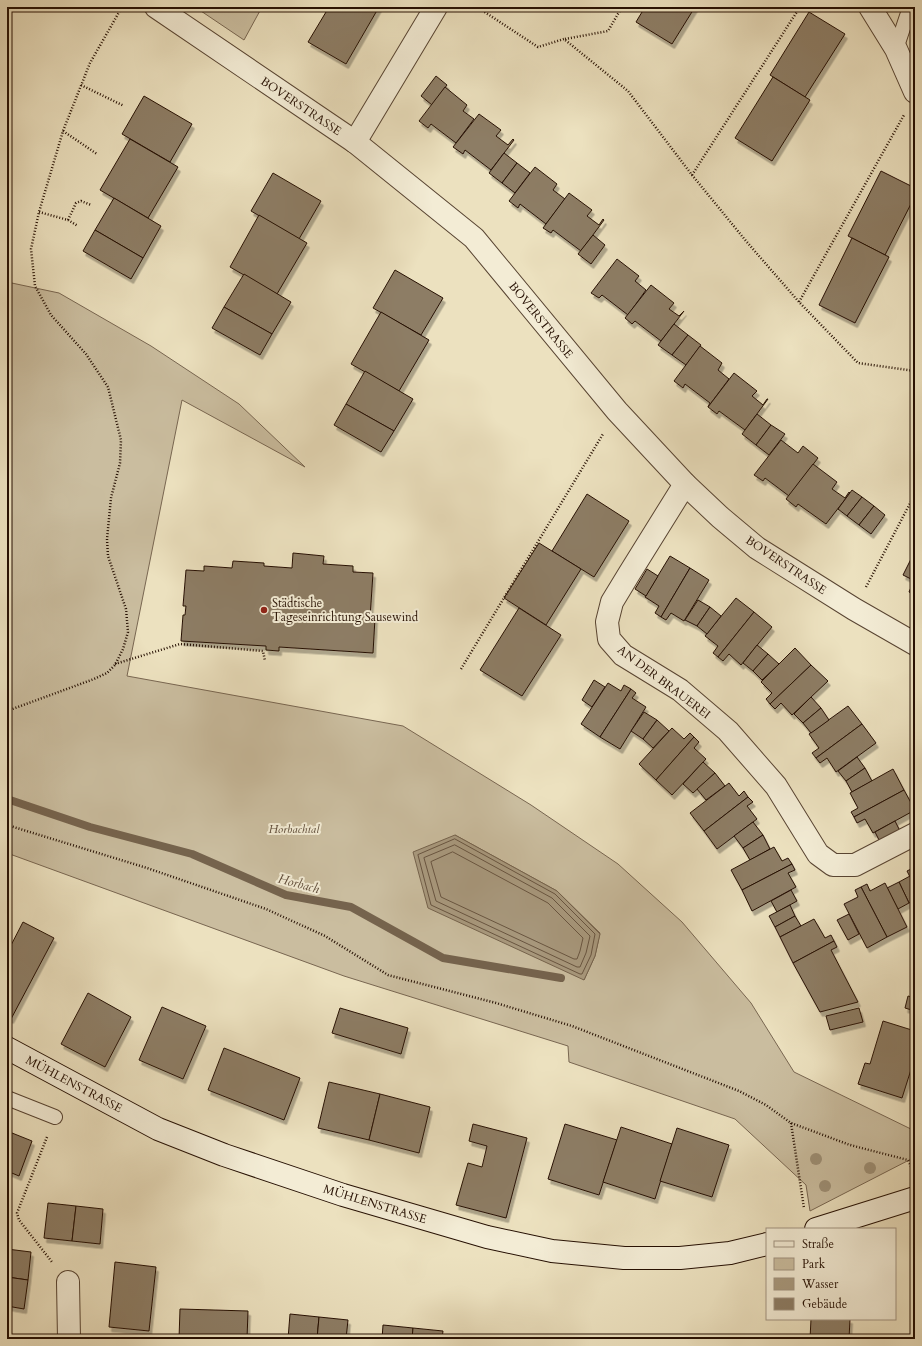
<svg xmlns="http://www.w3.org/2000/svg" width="922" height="1346" font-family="Cardo,serif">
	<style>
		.green { fill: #cabd9f; stroke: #786651; fill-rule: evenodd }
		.water { fill: #a99a7f; stroke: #75634d }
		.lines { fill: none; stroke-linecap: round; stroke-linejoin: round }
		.shore { stroke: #685541; stroke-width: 1 }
		.stream { stroke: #75634d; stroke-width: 8 }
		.building { fill: #8d7d65; stroke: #261003; filter: url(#shadow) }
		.lane-casing { stroke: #584432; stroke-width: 16 }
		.street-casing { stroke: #584432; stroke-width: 24 }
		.secondary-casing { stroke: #261003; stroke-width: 24 }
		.path { stroke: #261003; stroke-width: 2.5; stroke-dasharray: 1 2; stroke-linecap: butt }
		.lane { stroke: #f3ecd5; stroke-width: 14 }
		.street { stroke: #f3ecd5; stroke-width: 22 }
		.secondary { stroke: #f3ecd5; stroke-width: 22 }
		.tree { fill: #9e9076 }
		.poi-dot { fill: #8f2418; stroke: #f3ecd5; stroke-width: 1.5 }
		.labels { text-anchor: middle; stroke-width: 4; stroke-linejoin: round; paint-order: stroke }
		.street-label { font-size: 12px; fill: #261003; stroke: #f3ecd5 }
		.poi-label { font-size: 12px; fill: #261003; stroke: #f3ecd5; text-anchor: start }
		.park-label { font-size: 12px; font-style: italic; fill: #5f4d3a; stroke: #f3ecd5 }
		.water-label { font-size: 13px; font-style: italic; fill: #614e3b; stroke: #f3ecd5 }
	</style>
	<defs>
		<filter id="shadow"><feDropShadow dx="2.5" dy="4.5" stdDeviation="0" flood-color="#0004"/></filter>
	</defs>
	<rect width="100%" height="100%" fill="#ece1bf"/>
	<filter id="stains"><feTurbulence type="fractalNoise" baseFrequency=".005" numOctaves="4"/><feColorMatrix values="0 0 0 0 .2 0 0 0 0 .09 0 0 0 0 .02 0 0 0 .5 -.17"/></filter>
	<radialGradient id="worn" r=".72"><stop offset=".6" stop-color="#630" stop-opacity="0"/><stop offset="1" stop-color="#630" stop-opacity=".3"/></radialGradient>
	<!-- green -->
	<g class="green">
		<polygon points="195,7 262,7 244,40"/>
		<path d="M7,282L59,293L151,346L239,404L305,467L182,400L127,676L403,726L531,805L618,864L682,922L751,1003L794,1072L915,1131V1157L810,1211L806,1185L735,1119L569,1062L568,1046L344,976L7,853ZM455,835L557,891L600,933L595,956L584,980Z"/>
	</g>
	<!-- water -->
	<polygon class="water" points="455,835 557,891 600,934 595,956 584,980 428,908 413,852"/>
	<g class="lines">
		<!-- shore -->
		<g class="shore">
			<polygon points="455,839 555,894 595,934 591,955 582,974 580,974 431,905 418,855"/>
			<polygon points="455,845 552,898 590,936 586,953 580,967 577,967 436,901 424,858"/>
			<polygon points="453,852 548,903 583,938 580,951 577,959 574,959 441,897 431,862"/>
		</g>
		<!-- stream -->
		<polyline class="stream" points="7,799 90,827 192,854 286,895 351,907 443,958 561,978"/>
	</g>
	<!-- building -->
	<g class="building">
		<polygon points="329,7 379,7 346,64 308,42"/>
		<polygon points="645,7 695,7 672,44 636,22"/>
		<polygon points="809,12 845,34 805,97 770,75"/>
		<polygon points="436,76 447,85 432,105 421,96"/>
		<polygon points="773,77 810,100 772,161 735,138"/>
		<polygon points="445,87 467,105 463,111 474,119 456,143 431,124 428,128 419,121"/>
		<polygon points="144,96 192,124 170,162 122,134"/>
		<polygon points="479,114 501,130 496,136 508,145 513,139 514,140 491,170 465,150 463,154 453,147"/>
		<polygon points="130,139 178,167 148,218 100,190"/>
		<polygon points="504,153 517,163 502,183 489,173"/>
		<polygon points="517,163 530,173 515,193 502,183"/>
		<polygon points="535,167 557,184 553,190 565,199 546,224 520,204 518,208 509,201"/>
		<polygon points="881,171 915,188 915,196 885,255 848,236"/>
		<polygon points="273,173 321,201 299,239 251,211"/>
		<polygon points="569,193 592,210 587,216 599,225 603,219 604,220 581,251 553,230 551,233 543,228"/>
		<polygon points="114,198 161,226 143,258 95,230"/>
		<polygon points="259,215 307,243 277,294 230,267"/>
		<polygon points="95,230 143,258 131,279 83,251"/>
		<polygon points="593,235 605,245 591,264 578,254"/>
		<polygon points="852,238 889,257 855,323 819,305"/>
		<polygon points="617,259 639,276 635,281 646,290 628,315 602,295 599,298 591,293"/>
		<polygon points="395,270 443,298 421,335 373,308"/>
		<polygon points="244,274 291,302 272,334 224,307"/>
		<polygon points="651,285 674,303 669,309 679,316 684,311 661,341 635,321 632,324 625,318"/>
		<polygon points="224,307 272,334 260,355 212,328"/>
		<polygon points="381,312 429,340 399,391 351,364"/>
		<polygon points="674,324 688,335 672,355 658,345"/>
		<polygon points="688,335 701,345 686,365 672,355"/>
		<polygon points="700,346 722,363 718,370 729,379 708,407 710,403 685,384 683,388 674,381"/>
		<polygon points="365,371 413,399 394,431 346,404"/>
		<polygon points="734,373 757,391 752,396 763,405 767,399 768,399 745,430 719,411 717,414 708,407"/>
		<polygon points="346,404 394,431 381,452 334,425"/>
		<polygon points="757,414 771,425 756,445 742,434"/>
		<polygon points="771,425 785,434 769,455 756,445"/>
		<polygon points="781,440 798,453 803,446 818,458 789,496 765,478 763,481 754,475"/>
		<polygon points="813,464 837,482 832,489 845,498 849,492 850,493 826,524 798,504 796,507 786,499"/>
		<polygon points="852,490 862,497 847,516 838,509"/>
		<polygon points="587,494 629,521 594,577 552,551"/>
		<polygon points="862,497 874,506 859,525 847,516"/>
		<polygon points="874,506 885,515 871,534 859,525"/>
		<polygon points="539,543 581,569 546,625 504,598"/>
		<polygon points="915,551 915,581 903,575"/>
		<polygon points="293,553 324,556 323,564 353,566 353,572 373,573 370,618 375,618 373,653 279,647 279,651 266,650 266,646 181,641 183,615 185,615 186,606 183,606 186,570 204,571 204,566 232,568 233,561 264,563 264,566 292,568"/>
		<polygon points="670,556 690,568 661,617 655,613 659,606 645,597"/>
		<polygon points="690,568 709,580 684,621 671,613 666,620 661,617"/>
		<polygon points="647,569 658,576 646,596 635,589"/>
		<polygon points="914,580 915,581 915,595 909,592"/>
		<polygon points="736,598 754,612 718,657 713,653 718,646 705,636"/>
		<polygon points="698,600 710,607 697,626 685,620"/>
		<polygon points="710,607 721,616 707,634 697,626"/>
		<polygon points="519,608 561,635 522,696 480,670"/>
		<polygon points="754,612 772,627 741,665 729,654 723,661 718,657"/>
		<polygon points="757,645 768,654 753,671 743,663"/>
		<polygon points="795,648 811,665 770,704 766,699 772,693 761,682"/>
		<polygon points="768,654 779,664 762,680 753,671"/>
		<polygon points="811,665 828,681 792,715 781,703 775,709 770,704"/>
		<polygon points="594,680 605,687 592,707 582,700"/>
		<polygon points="608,683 621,691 624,685 631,689 600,737 581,724"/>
		<polygon points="631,689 636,693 632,698 646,707 620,749 600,737"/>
		<polygon points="811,697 821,708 803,723 794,714"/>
		<polygon points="848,706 862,724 816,758 812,753 819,748 809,734"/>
		<polygon points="821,708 829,720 811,733 803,723"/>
		<polygon points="644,712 657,720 643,739 631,731"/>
		<polygon points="657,720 669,731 653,748 643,739"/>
		<polygon points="862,724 876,743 836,772 827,758 820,763 816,758"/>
		<polygon points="672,728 684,739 690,733 694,737 656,780 639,764"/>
		<polygon points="694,737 699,742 694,748 706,759 672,795 656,780"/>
		<polygon points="857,757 865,768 846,781 838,771"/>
		<polygon points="703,762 715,773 693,793 683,784"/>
		<polygon points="865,768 872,781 852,792 846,781"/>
		<polygon points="893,769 904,790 854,817 851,812 858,808 850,793"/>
		<polygon points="715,773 725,786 706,800 697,789"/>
		<polygon points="729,783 739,796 744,791 748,797 704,831 690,813"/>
		<polygon points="904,790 915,810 873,833 865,819 857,823 854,817"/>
		<polygon points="748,797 753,802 747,806 757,819 717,849 704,831"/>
		<polygon points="895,821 901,833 881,844 875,832"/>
		<polygon points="753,822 763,835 743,848 734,836"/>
		<polygon points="763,835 770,849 750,860 743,848"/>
		<polygon points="774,847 782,861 788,858 792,864 742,890 731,870"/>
		<polygon points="792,864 795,870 788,873 796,887 752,911 742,890"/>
		<polygon points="915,867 915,887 907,871"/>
		<polygon points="910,876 915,887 915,900 909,903 899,882"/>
		<polygon points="899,882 909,903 898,909 887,888"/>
		<polygon points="885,883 907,927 887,937 861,887 867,884 870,891"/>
		<polygon points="861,887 887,937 867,948 844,904 858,897 855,890"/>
		<polygon points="791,890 797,901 777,912 771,901"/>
		<polygon points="790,905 795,916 775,927 769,916"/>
		<polygon points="849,914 859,934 848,940 837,920"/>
		<polygon points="795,916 801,926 780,937 775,927"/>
		<polygon points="814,919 825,938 831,935 834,941 793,963 780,937"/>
		<polygon points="23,922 54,938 11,1019 7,1017 7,953"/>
		<polygon points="834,941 837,947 831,950 858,1002 820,1012 793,963"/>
		<polygon points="88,993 131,1017 105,1067 61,1044"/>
		<polygon points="908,996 915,998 915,1011 905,1008"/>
		<polygon points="162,1007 206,1026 183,1079 139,1060"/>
		<polygon points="340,1008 408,1028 401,1054 332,1033"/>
		<polygon points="859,1008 863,1022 830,1030 826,1016"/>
		<polygon points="883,1021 915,1031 915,1057 902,1098 858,1084 865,1063 870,1064"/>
		<polygon points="224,1048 300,1078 284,1120 208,1090"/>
		<polygon points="329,1082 380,1094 369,1140 318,1128"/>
		<polygon points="380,1094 430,1107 419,1153 369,1140"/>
		<polygon points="473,1124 527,1138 506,1218 456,1205 468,1163 482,1167 487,1146 469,1141"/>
		<polygon points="565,1124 617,1140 599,1195 548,1179"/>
		<polygon points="621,1127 672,1144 655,1199 603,1182"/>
		<polygon points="677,1128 729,1145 712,1197 660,1181"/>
		<polygon points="7,1131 32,1141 19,1176 7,1171"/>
		<polygon points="48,1203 76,1206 72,1241 44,1238"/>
		<polygon points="76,1206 103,1209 100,1244 72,1241"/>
		<polygon points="7,1249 31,1252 28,1280 7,1277"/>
		<polygon points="115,1262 156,1267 149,1331 109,1327"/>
		<polygon points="7,1277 28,1280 24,1309 7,1306"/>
		<polygon points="180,1309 248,1311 247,1339 179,1339"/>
		<polygon points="290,1314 319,1317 317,1339 288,1339"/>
		<polygon points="319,1317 348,1320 346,1339 317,1339"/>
		<polygon points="811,1319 850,1319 849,1339 810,1339"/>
		<polygon points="383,1325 413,1328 412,1339 382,1339"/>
		<polygon points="413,1328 443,1331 442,1339 412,1339"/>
		<polygon points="489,1335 524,1339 489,1339"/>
	</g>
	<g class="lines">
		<!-- lane casing -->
		<g class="lane-casing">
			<g id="lane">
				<polyline points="896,49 910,7"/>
				<polyline points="7,1098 55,1117"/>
			</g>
		</g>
		<!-- street casing -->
		<g class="street-casing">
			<g id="street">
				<polyline points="156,7 355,142 474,238 617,411 685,484 720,517 757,548 854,609 915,644"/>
				<polyline points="870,7 896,49 915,92"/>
				<polyline points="355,142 436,7"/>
				<polyline points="685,484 629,574 612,602 607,622 609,639 623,655 680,690 728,731 776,786 818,854 833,865 855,865 915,834"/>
				<polyline points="68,1282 69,1339"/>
			</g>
		</g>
		<!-- secondary casing -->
		<g class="secondary-casing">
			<g id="secondary">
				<polyline points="7,1048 158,1129 224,1155 343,1195 487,1237 552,1251 624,1258 680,1258 730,1253 767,1244"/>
				<polyline points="816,1229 915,1198"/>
			</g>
		</g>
		<!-- path -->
		<g class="path">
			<polyline points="477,7 538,47 564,39 628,91 692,175 746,241 799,302 858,363 915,371"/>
			<polyline points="565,39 608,31 622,7"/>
			<polyline points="81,85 124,106"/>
			<polyline points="63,131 97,154"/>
			<polyline points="692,175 800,7"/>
			<polyline points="39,212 68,220 78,226"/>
			<polyline points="68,220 76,203 81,201 91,205"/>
			<polyline points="799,302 904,115"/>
			<polyline points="866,587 915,494"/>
			<polyline points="115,664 180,644 263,651 265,661"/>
			<polyline points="461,669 603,434"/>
			<polyline points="7,711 94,679 107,673 115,665 123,649 128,632 126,609 108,556 107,539 111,498 120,463 121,440 108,387 86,354 51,315 35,286 31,249 39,212 63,131 90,63 122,7"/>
			<polyline points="7,825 147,868 266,909 325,936 388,975 496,1003 572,1026 739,1091 766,1105 791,1123 850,1145 908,1160 914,1173"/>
			<polyline points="791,1123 804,1208"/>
			<polyline points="47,1137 17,1213 19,1220 52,1262"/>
		</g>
		<!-- lane -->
		<use href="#lane" class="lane"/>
		<!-- street -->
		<use href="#street" class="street"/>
		<!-- secondary -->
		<use href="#secondary" class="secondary"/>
	</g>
	<!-- trees -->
	<g class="tree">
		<circle cx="816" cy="1159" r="6"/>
		<circle cx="870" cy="1168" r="6"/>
		<circle cx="825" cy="1186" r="6"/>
	</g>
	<!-- markers -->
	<circle class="poi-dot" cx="264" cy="610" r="4"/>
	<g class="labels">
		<!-- street labels -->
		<g class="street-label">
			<text transform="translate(301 106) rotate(34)" y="4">BOVERSTRASSE</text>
			<text transform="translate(541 320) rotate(51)" y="4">BOVERSTRASSE</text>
			<text transform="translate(786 565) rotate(34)" y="4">BOVERSTRASSE</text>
			<text transform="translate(664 682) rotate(37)" y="4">AN DER BRAUEREI</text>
			<text transform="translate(74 1084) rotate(28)" y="4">MÜHLENSTRASSE</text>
			<text transform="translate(375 1204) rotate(17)" y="4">MÜHLENSTRASSE</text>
		</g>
		<!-- poi labels -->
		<g class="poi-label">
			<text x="272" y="607">Städtische<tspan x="272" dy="14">Tageseinrichtung Sausewind</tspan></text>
		</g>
		<!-- park labels -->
		<g class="park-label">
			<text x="294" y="833">Horbachtal</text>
		</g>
		<!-- water labels -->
		<g class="water-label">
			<text transform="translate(299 883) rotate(15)" y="5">Horbach</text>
		</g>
	</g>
	<!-- margin -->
	<rect width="922" height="1346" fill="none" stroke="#ece1bf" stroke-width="24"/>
	<rect x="8" y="8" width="906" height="1330" fill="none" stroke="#261003" stroke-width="2"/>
	<rect x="12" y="12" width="898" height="1322" fill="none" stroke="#261003"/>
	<!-- legend -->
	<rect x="766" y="1228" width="130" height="92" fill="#f3ecd5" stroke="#a19481"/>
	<rect x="774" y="1241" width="20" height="6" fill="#f3ecd5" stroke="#a19481"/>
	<text x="802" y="1248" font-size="12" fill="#261003">Straße</text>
	<rect x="774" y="1258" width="20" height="12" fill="#cabd9f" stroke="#a19481"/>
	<text x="802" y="1268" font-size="12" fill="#261003">Park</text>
	<rect x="774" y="1278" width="20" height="12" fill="#a99a7f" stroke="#a19481"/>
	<text x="802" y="1288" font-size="12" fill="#261003">Wasser</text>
	<rect x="774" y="1298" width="20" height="12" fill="#8d7d65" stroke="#a19481"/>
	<text x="802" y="1308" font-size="12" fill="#261003">Gebäude</text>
	<rect width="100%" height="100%" filter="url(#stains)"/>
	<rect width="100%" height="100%" fill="url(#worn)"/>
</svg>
